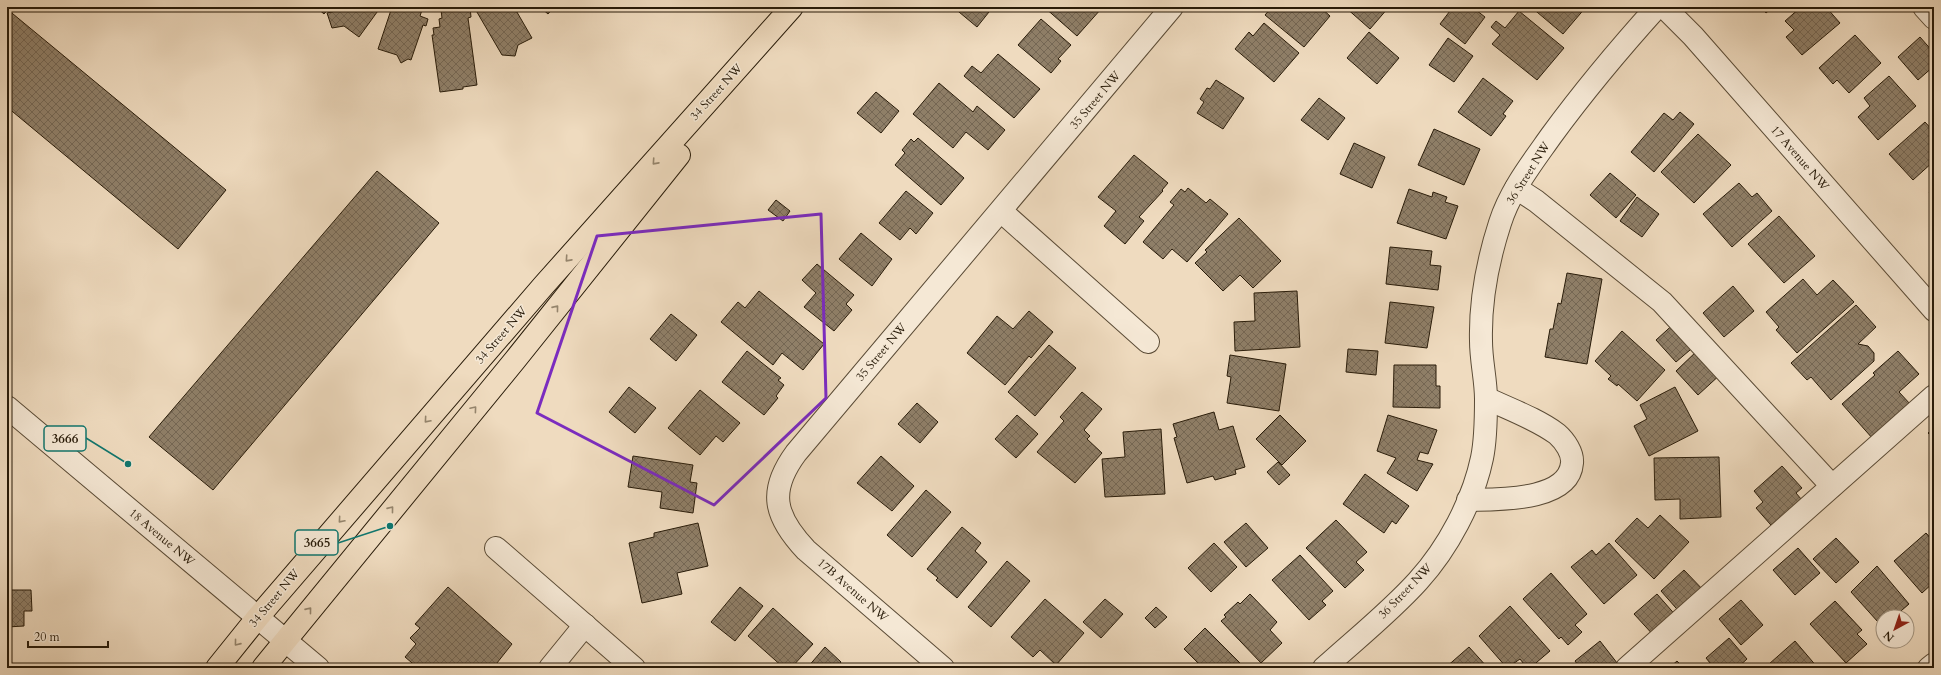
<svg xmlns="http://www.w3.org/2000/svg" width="1941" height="675" font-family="Cardo,serif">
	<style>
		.building { fill: url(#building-cross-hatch); stroke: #281b09 }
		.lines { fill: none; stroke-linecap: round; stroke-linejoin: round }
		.minor-casing { stroke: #5a4b36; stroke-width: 24 }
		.major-casing { stroke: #281b09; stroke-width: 24 }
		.minor { stroke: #f5e8d5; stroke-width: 22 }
		.major { stroke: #efdbbf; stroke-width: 22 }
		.oneway { stroke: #95856d }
		.marked { fill: none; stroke: #7b2cbf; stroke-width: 3; stroke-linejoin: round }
		.labels { text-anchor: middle; stroke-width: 3; stroke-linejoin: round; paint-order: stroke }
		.street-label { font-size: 12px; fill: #281b09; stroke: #f5e8d5 }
		.leader { fill: none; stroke: #0f766e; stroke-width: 1.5 }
		.callout-dot { fill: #0f766e; stroke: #f5e8d5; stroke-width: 1.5 }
		.callout { fill: #f5e8d5; stroke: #0f766e; stroke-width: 1.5 }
		.callout-label { font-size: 13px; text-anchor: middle; font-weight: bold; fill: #281b09 }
	</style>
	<defs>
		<pattern id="building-cross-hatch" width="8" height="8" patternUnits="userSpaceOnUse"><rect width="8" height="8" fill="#8f7f68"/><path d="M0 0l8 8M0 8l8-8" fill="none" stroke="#756754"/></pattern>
	</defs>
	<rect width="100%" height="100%" fill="#efdbbf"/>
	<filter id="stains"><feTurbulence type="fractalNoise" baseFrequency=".005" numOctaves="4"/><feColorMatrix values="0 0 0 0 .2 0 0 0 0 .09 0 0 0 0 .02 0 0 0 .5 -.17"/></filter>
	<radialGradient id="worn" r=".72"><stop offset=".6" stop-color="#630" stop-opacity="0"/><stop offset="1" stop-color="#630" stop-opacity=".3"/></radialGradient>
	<!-- building -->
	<g class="building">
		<polygon points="316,7 330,7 324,14"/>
		<polygon points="342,7 379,7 380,8 359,37 344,26 332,28 327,13 340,10"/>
		<polygon points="392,7 423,7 420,16 428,19 426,26 423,25 411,60 408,59 401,63 397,55 378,49"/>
		<polygon points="470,7 471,17 468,18 477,85 463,87 463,89 440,92 432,35 434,35 433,28 440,27 439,19 442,18 441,10"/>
		<polygon points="474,7 514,7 532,38 518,45 515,56 502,55"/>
		<polygon points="540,7 554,7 548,14"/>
		<polygon points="953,7 993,7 977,27"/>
		<polygon points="1044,7 1099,7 1101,9 1077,36"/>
		<polygon points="1272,7 1320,7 1330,16 1304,47 1265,15"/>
		<polygon points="1345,7 1386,7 1388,8 1370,29"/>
		<polygon points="1453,7 1472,7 1485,17 1465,44 1440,24"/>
		<polygon points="1531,7 1586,7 1563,34"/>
		<polygon points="1761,7 1773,7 1766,13"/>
		<polygon points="1801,7 1826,7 1840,23 1802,55 1786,37 1794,30 1785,21"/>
		<polygon points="7,9 226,190 178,249 7,107"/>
		<polygon points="1519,11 1564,48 1537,80 1492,44 1500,35 1491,27 1496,21 1505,28"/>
		<polygon points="1041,19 1071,45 1058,59 1061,61 1051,73 1018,45"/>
		<polygon points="1264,23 1299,53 1274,82 1235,49 1249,32 1253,36"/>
		<polygon points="1369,32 1399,58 1377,84 1347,58"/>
		<polygon points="1855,35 1881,63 1849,93 1837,80 1833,84 1819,68"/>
		<polygon points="1920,37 1934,53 1934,66 1918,80 1898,57"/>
		<polygon points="1448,38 1473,56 1454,82 1429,65"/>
		<polygon points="998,54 1040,89 1014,118 964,76 972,66 981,73"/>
		<polygon points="1889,76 1916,106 1878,140 1858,117 1870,106 1864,98"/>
		<polygon points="1483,78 1513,101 1503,114 1506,116 1491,136 1458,112"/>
		<polygon points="1216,80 1244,98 1223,129 1197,113 1204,102 1200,99 1207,88 1210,89"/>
		<polygon points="939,83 973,112 977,106 1005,130 988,150 966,132 953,148 913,114"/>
		<polygon points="876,92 899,111 881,133 857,113"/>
		<polygon points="1319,98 1345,118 1328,140 1301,120"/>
		<polygon points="1680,112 1694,124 1654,172 1631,152 1664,113 1673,120"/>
		<polygon points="1925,122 1934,132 1934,161 1913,180 1889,154"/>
		<polygon points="1434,129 1480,149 1464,185 1418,165"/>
		<polygon points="1698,134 1731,165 1694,203 1661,172"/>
		<polygon points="918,138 964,178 941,205 895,165 905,153 902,150 911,139 914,142"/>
		<polygon points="1354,143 1385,157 1372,188 1340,174"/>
		<polygon points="1134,155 1168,183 1162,190 1163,191 1139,217 1144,221 1125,244 1104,226 1116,211 1098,197"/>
		<polygon points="377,171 439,223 213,490 149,437"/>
		<polygon points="1610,173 1636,195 1616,218 1590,195"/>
		<polygon points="1739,183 1752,197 1757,193 1772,211 1732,247 1703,214"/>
		<polygon points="1934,187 1934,198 1929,192"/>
		<polygon points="1188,188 1206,203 1210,199 1228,214 1187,262 1172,249 1163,259 1143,242 1174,205 1170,202 1181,189 1185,192"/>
		<polygon points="1409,189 1432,197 1433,192 1447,197 1445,202 1458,206 1446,239 1397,223"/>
		<polygon points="906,191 933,213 916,234 910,228 900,240 879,223"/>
		<polygon points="1637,197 1659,214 1642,237 1620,221"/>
		<polygon points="776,200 790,211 783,221 768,210"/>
		<polygon points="1779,216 1815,256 1784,283 1748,244"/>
		<polygon points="1239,218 1281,261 1253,288 1240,275 1223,291 1195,263 1207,252 1205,250"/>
		<polygon points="861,233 892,259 872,286 839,259"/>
		<polygon points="1390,247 1432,251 1430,265 1441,266 1438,290 1386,284"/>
		<polygon points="817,264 854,295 846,304 852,310 834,331 804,307 816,293 802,280"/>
		<polygon points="1567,273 1602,279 1587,364 1545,357 1550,329 1553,329 1558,303 1561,304"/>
		<polygon points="1803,279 1817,295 1833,280 1854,302 1797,353 1776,330 1779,327 1766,312"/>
		<polygon points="1733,286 1754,311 1724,337 1703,313"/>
		<polygon points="759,291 824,344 803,370 782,353 773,365 721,322 738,302 745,308"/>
		<polygon points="1297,291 1300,347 1235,351 1234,322 1255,321 1254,293"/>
		<polygon points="1390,302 1434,307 1427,348 1385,343"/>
		<polygon points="1856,305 1876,327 1858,344 1868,346 1874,353 1874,361 1831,400 1811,377 1807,380 1791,363"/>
		<polygon points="1029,311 1053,332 1031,358 1029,356 1005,385 967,353 997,316 1013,329"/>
		<polygon points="671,314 697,335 676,361 650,339"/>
		<polygon points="1677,321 1697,344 1676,362 1656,340"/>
		<polygon points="1622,331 1665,370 1637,401 1618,384 1617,386 1608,379 1611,376 1595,361"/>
		<polygon points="1049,345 1076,368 1035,416 1008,392"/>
		<polygon points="1348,349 1378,351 1376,375 1346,372"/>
		<polygon points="1699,349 1722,373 1698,395 1676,371"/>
		<polygon points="747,351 781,378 778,380 784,385 776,396 778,398 764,415 722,382"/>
		<polygon points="1898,351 1919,374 1899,392 1911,405 1873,439 1842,404 1875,375 1873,373"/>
		<polygon points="1230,355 1286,364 1279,411 1227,403 1231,377 1227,376"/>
		<polygon points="1394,365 1436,365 1436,386 1440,386 1440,408 1393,407"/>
		<polygon points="629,387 656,408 635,433 609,412"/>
		<polygon points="1675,387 1698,431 1649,456 1634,426 1647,419 1640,405"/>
		<polygon points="700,390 740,423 723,442 716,436 700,455 668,428"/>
		<polygon points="1082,392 1102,409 1084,430 1090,436 1087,439 1102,453 1075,483 1037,452 1064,421 1060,417"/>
		<polygon points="917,403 938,422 920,443 898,424"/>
		<polygon points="1214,412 1219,430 1233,426 1245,467 1235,470 1236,474 1215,480 1213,476 1187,483 1174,438 1177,437 1173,424"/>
		<polygon points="1017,415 1038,434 1016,458 995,439"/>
		<polygon points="1280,415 1306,441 1282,465 1256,439"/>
		<polygon points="1388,415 1437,430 1428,454 1420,452 1417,460 1433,464 1417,491 1387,473 1396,458 1377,451"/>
		<polygon points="1934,428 1934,439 1928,433"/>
		<polygon points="1161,429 1165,494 1105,497 1102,459 1125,457 1123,432"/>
		<polygon points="633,456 693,465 690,482 697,483 693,513 660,508 662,492 628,487"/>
		<polygon points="881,456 914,486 892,511 857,483"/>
		<polygon points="1719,457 1721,517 1680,519 1680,499 1655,500 1654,458"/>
		<polygon points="1278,462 1290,475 1279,485 1267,472"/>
		<polygon points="1782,466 1802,488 1796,493 1807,506 1777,532 1756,508 1763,502 1754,491"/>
		<polygon points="1365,474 1409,506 1396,524 1392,521 1384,533 1343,504"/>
		<polygon points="926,490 951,512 912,557 887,535"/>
		<polygon points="1660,515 1689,542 1654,579 1615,541 1637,518 1648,528"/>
		<polygon points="1336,520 1367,552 1356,562 1364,570 1345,588 1306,548"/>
		<polygon points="698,523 708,566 677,573 682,594 642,603 629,543 654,537 654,533"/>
		<polygon points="1246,523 1268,548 1246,567 1224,542"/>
		<polygon points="962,527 981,543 975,551 987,562 957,598 936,580 938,578 927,569"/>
		<polygon points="1926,533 1934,542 1934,582 1922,593 1894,561"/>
		<polygon points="1836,538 1859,562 1836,583 1813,559"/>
		<polygon points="1214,543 1237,567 1211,592 1188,568"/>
		<polygon points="1609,543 1637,575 1604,604 1571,567 1592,550 1596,555"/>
		<polygon points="1798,548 1820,573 1795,595 1773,570"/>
		<polygon points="1300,555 1333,591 1322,601 1326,605 1309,620 1272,580"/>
		<polygon points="1007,561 1030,581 991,627 968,607"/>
		<polygon points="1877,566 1909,604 1894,617 1890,617 1887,614 1878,622 1851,592"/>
		<polygon points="1684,570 1707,594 1683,616 1661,591"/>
		<polygon points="1551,573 1587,614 1575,625 1582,632 1568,645 1561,637 1559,639 1523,599"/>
		<polygon points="448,587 512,644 493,668 418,668 405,657 416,644 410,638 420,628 415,624"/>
		<polygon points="740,587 763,606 735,641 711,622"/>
		<polygon points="7,590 31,590 32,611 24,611 24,626 7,627"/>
		<polygon points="1250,594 1277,622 1270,630 1282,643 1261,663 1221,621 1226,617 1224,615 1238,602 1240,604"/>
		<polygon points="1657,594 1678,618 1656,638 1634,614"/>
		<polygon points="1045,599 1084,633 1056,665 1040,650 1033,657 1011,637"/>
		<polygon points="1105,599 1123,614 1101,638 1083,622"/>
		<polygon points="1741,600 1763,625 1741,645 1719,619"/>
		<polygon points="1835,601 1862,630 1857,634 1867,644 1846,663 1810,624"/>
		<polygon points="1510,606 1550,651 1530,668 1527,668 1520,659 1507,668 1479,636"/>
		<polygon points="1156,607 1167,617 1155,628 1145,618"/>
		<polygon points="773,608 813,644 791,668 784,668 748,636"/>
		<polygon points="1205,628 1245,668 1203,668 1184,649"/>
		<polygon points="1729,638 1747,659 1737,668 1714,668 1706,658"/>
		<polygon points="1600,641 1621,668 1580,668 1575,661"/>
		<polygon points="1795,641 1818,668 1773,668 1769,664"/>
		<polygon points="825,647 841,662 837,668 807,668"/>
		<polygon points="1469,647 1488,668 1445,668"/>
		<polygon points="1677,661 1684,668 1669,668"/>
	</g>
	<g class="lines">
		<!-- minor casing -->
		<g class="minor-casing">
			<g id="minor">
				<polyline points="1664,7 1693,36 1934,310"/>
				<polyline points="1924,7 1934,18"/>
				<polyline points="1516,188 1536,201 1662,302 1832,486"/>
				<polyline points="1001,211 1148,342"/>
				<polyline points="7,407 318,668"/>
				<path d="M1468,500C1496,499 1569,502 1572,463C1573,453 1565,441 1557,434C1537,419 1509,409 1486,398"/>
				<polyline points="496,548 634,668"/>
				<polyline points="550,668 585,625"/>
				<path d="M943,668L806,550C774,516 768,491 796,453L1172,7"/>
				<path d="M1324,668C1356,639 1390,612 1418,581C1448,548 1473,501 1482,458C1486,439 1486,418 1486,399C1486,380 1481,361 1481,341C1480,302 1488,260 1500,223C1510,191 1532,163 1551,136C1584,91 1620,48 1657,7"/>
				<polyline points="1627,668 1934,396"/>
				<polyline points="1929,668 1934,664"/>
			</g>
		</g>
		<!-- major casing -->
		<g class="major-casing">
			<g id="major">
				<polyline points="217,668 258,617 544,285 792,7"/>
				<polyline points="263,668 515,360 679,155"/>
			</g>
		</g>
		<!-- minor -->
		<use href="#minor" class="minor"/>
		<!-- major -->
		<use href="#major" class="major"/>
	</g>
	<!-- one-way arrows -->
	<defs><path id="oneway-chevron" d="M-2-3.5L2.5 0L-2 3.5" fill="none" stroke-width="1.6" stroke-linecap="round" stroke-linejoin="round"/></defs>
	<g class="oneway">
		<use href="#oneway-chevron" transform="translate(655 162) rotate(132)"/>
		<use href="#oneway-chevron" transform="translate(568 259) rotate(132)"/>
		<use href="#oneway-chevron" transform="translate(556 308) rotate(-51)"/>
		<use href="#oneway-chevron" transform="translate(474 409) rotate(-50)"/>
		<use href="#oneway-chevron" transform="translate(427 420) rotate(131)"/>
		<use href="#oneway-chevron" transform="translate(391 509) rotate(-51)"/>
		<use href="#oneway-chevron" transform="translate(341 520) rotate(131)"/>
		<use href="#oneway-chevron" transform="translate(309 610) rotate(-51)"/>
		<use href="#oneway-chevron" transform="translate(237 643) rotate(129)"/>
	</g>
	<!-- marked area -->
	<path class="marked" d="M821,214L826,398L714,505L537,413L597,236Z"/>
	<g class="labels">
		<!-- street labels -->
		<g class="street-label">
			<text transform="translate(716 92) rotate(-48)" y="4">34 Street NW</text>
			<text transform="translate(1095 100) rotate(-50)" y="4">35 Street NW</text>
			<text transform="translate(1800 158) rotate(49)" y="4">17 Avenue NW</text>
			<text transform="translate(1528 173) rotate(-58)" y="4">36 Street NW</text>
			<text transform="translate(501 335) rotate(-49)" y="4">34 Street NW</text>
			<text transform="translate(881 352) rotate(-50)" y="4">35 Street NW</text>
			<text transform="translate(162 537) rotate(40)" y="4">18 Avenue NW</text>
			<text transform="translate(853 590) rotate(41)" y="4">17B Avenue NW</text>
			<text transform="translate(1405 591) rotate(-46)" y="4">36 Street NW</text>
			<text transform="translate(274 598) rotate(-50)" y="4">34 Street NW</text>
		</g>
	</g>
	<!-- callouts -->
	<path class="leader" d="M128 464L86 438M390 526L338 543"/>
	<g class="callout-dot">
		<circle cx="128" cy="464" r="4"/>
		<circle cx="390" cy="526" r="4"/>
	</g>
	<g class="callout">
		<rect x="44" y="426" width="42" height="25" rx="4"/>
		<rect x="295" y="530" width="43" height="25" rx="4"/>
	</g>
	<g class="callout-label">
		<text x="65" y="443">3666</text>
		<text x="317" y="547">3665</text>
	</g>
	<!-- margin -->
	<rect width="1941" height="675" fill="none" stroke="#efdbbf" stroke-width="24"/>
	<rect x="8" y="8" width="1925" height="659" fill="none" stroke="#281b09" stroke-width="2"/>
	<rect x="12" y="12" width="1917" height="651" fill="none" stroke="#281b09"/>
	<!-- north arrow -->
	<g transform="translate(1895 629) rotate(220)"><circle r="19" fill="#f5e8d5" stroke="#a39683"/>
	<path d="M0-3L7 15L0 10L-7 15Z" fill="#8f2418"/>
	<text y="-6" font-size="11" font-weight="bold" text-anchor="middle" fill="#281b09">N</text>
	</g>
	<!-- scale -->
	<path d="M28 641v6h80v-6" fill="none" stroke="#281b09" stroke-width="2"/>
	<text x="34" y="641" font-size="12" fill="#281b09" stroke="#f5e8d5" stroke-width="3" paint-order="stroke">20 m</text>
	<rect width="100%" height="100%" filter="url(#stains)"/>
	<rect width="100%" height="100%" fill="url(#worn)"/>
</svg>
